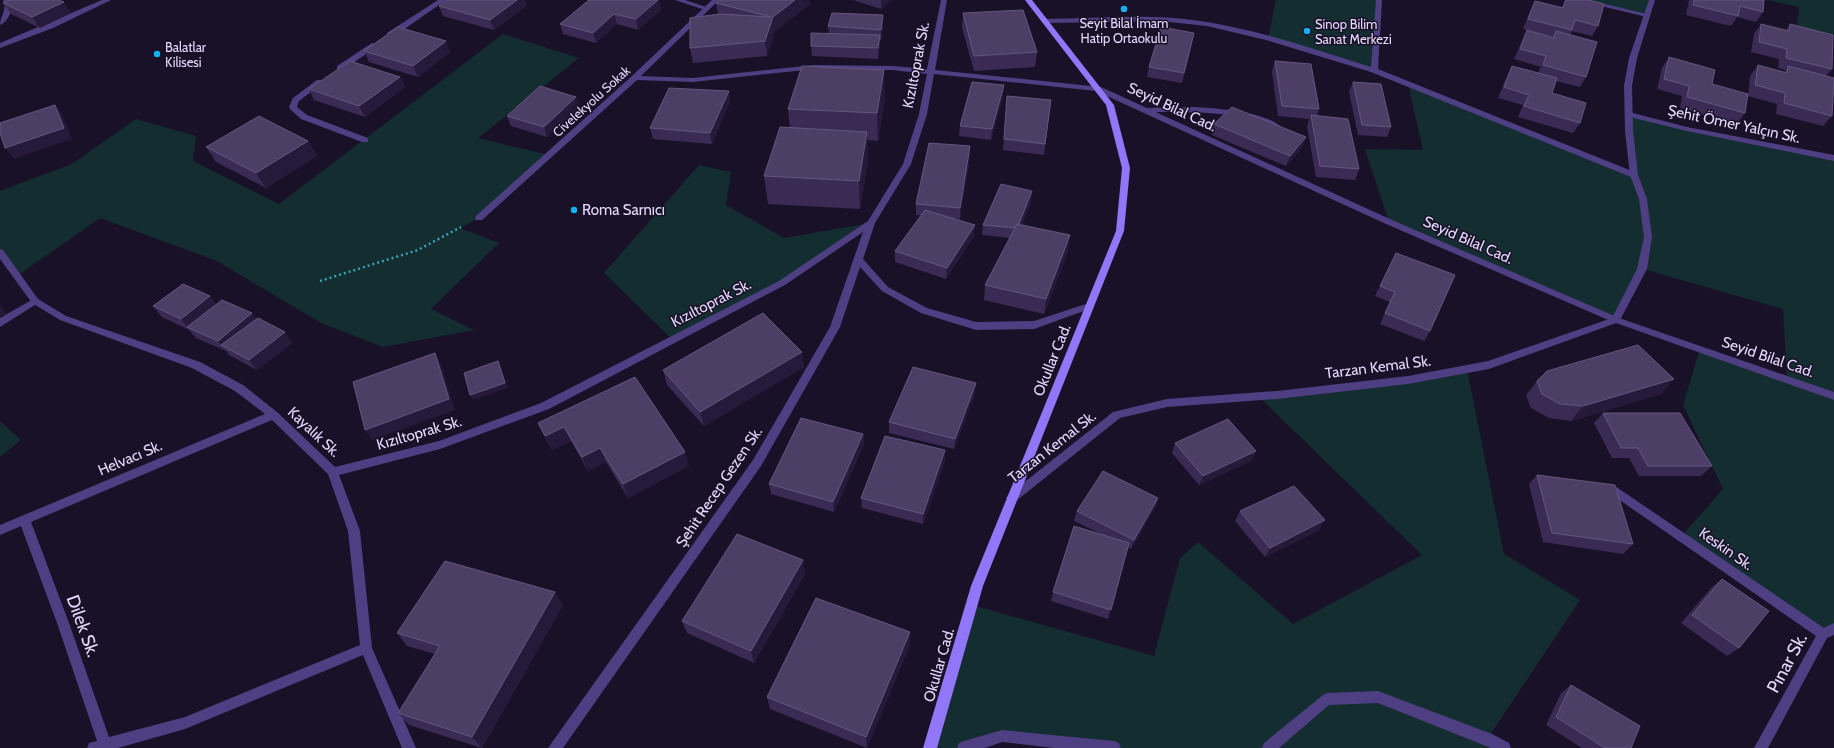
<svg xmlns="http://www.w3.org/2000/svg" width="1834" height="748" font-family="Cabin,sans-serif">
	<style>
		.green { fill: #142d31 }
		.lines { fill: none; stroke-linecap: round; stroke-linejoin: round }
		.path { stroke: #37a4b4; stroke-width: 2.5; stroke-dasharray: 2 3; stroke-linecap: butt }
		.service { fill: #4e3f83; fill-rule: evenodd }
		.minor { fill: #4e3f83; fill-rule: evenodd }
		.tertiary { fill: #4e3f83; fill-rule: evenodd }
		.secondary { fill: #9176f8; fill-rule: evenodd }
		.wall { fill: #3b2b54 }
		.shaded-wall { fill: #26193a }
		.building { fill: #4d3e66; stroke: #65567e }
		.poi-dot { fill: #10b2f2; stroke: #191127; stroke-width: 1.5 }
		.labels { text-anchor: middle; stroke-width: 3; stroke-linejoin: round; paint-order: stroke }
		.far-poi-label { font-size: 13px; fill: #e4d9fd; stroke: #191127; text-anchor: start }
		.far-street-label { font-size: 13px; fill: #e4d9fd; stroke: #191127 }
		.street-label { font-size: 15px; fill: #e4d9fd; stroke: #191127 }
		.poi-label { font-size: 15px; fill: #e4d9fd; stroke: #191127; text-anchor: start }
		.near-street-label { font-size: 18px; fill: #e4d9fd; stroke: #191127 }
	</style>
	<rect width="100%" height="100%" fill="#191127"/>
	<!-- green -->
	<g class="green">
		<polygon points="1276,0 1379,0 1374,70 1268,38"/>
		<polygon points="1579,0 1652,0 1647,15"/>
		<polygon points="1768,0 1834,0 1834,36 1797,27 1799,7"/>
		<polygon points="503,34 579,58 478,138 549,155 479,218 460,228 499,243 431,309 474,330 383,347 321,323 217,261 100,218 17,276 0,252 0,191 72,164 136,119 196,136 193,161 279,204"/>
		<polygon points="1408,84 1634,175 1629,114 1687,129 1834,158 1834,629 1823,634 1681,537 1723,489 1683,405 1700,349 1787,379 1783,309 1643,269 1616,320 1389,222 1365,149 1423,150"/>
		<polygon points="699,165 731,172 726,205 784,238 871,223 782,283 673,340 604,273"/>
		<polygon points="1467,369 1504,554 1580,600 1487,739 1504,748 1114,748 1002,736 964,748 930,748 972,605 1154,656 1180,558 1198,542 1293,624 1422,555 1258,396"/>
		<polygon points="0,421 21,440 0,457"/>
	</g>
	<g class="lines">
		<!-- path -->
		<polyline class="path" points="320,281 418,250 461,227"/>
		<!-- service -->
		<g class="service">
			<polygon points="675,0 685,0 709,8 705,10"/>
			<path d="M1194,107C1215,108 1265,112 1280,126L1276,128C1264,125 1253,119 1241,117C1209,111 1176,112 1143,112L1139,110L1143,108Z"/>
		</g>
		<!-- minor -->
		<g class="minor">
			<path d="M3,0H9C15,8 8,22 0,25C0,16 8,9 3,0Z"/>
			<polygon points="102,0 111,0 53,28 0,48 0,43"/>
			<polygon points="438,0 446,0 393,37 387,37 387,33"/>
			<path d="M712,0H719L641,76L693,78L814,65L893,66L927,69L941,0H947L935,70L1101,87L1392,220L1619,318L1834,392V400L1613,322L1386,224L1096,91L934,74L927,114L911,164L875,223L863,259L888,287L927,308L976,322L1034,321L1089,303L1094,306L1092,308L1034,329L976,330L921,313L882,291L860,267L840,327L761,466L563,748H548L753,460L830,327L863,232L785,285L549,409L440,449L339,475L360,531L372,648L416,748H402L363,655L185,729L118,748H87L89,743L97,741L57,623L21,526L0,535V525L265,414L235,391L192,368L60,320L32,303L0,259V249L3,250L38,299L66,316L200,362L243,385L277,412L335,467L439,441L541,403L779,281L868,221L903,164L919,114L927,74L893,70L814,69L693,82L637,80L482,220H476L475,218L476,216L632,76ZM272,420L328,474L348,531L360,645L185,717L109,737L69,623L31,522Z"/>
			<path d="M1376,0H1382L1378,69L1637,173V177H1631L1371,72L1266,40L1207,26L1160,21L1046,23L1042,21L1046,19C1099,18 1154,13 1207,22C1262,31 1317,50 1371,67Z"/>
			<polygon points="1576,0 1588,0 1651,15 1647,17"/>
			<polygon points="372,43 379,45 343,70 337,70 337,66"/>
			<polygon points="317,80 320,80 324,82 299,101 297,107 307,115 368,138 368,142 362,142 301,119 290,109 289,107 293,98"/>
			<polygon points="1626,112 1629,112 1687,127 1834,155 1834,161 1687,131 1626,116"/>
			<polygon points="1612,484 1824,628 1834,623 1834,635 1827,638 1768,748 1754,748 1816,636 1608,492 1607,489 1608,486"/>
			<polygon points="1378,691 1492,734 1509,743 1511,748 1491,748 1378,703 1329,705 1279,748 1262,748 1264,743 1323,695 1327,693"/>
			<polygon points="1002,730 1114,741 1119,743 1121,748 1054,748 1002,742 985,748 957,748 959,743 964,741"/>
		</g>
		<!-- tertiary -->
		<g class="tertiary">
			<polygon points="1649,0 1655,0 1637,58 1632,86 1633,131 1638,175 1647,199 1652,237 1647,269 1619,322 1489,369 1408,384 1277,399 1167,407 1120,418 1016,501 1012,503 1008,501 1006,498 1008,495 1113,412 1117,411 1167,399 1277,391 1408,376 1488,361 1612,318 1637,269 1644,237 1639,199 1630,175 1625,131 1624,86 1629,58"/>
			<polygon points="35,298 38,299 40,301 38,303 0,327 0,318"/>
		</g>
		<!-- secondary -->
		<polygon class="secondary" points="1025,0 1032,0 1114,105 1130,168 1124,231 983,586 937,748 923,748 971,586 1116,231 1122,168 1106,105"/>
	</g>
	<!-- wall -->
	<g class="wall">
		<polygon points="447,0 525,0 526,6 494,30 443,16 439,6"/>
		<polygon points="589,0 659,0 661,10 638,30 617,24 596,43 563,34 560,24"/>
		<polygon points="720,0 809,0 810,4 775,31 767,56 693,63 690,48 718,14 716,3"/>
		<polygon points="853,0 891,0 881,9"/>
		<polygon points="1565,0 1589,0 1598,26 1592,36 1572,31 1570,35 1586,77 1580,87 1556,81 1552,93 1580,123 1573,133 1518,117 1523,105 1498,98 1507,76 1512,66 1538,73 1541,67 1514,59 1522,41 1527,30 1553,37 1523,29 1530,11 1535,1 1562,7"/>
		<polygon points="1689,0 1764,0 1763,12 1756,22 1737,17 1731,26 1686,15"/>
		<polygon points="3,3 71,13 40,28 11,14"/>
		<polygon points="963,13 1037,52 1035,67 974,71 962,28"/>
		<polygon points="883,15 883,25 881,40 880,40 880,46 878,59 812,56 811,46 829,33 828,26"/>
		<polygon points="1761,24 1786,30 1790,24 1832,69 1826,76 1832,116 1823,126 1776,114 1777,104 1748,96 1750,76 1758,65 1784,72 1786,70 1778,68 1779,59 1751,52 1754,34"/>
		<polygon points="446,41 450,52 418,77 369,62 364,51"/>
		<polygon points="1192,43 1182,83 1147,77 1149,67"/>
		<polygon points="1669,57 1712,84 1745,113 1737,124 1680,108 1682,96 1657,89 1662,68"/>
		<polygon points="1275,61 1319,109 1317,116 1359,169 1355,180 1316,177 1307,126 1309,119 1278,116 1272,72"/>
		<polygon points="400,77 405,87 365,117 314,100 309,89"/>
		<polygon points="1353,82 1391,127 1387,137 1358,135 1349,92"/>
		<polygon points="1004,85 1003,96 991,140 959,136 960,126"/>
		<polygon points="1007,96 1051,100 1044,155 1003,150"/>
		<polygon points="885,97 878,141 867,140 868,160 860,209 768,204 764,176 790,128 788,109"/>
		<polygon points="730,101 712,144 653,139 650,128"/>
		<polygon points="580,107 547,137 511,126 507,116"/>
		<polygon points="1214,124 1306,137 1302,148 1286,166 1212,135"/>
		<polygon points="308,141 317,156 266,188 216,162 206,147"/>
		<polygon points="970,146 970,157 960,219 953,218 974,236 946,279 895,262 895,251 921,215 916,215 916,204"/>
		<polygon points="1032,191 1031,202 1022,225 1068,251 1044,314 984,300 985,285 1010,238 982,235 983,225"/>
		<polygon points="1396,253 1430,331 1424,341 1380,324 1390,302 1375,296"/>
		<polygon points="210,296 216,305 256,319 285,332 292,343 257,370 229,355 226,351 196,338 189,330 162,317 153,306"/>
		<polygon points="804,367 704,426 667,385 663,370"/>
		<polygon points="635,377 689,466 628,498 606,462 588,471 571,441 552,450 545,437 538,423"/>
		<polygon points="1674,379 1661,394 1571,421 1549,418 1531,408 1526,395 1537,381"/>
		<polygon points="975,393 954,449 889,433 889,422"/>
		<polygon points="1603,413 1712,466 1701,476 1639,476 1629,458 1612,458 1594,423"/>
		<polygon points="863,434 864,444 834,512 771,494 769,484"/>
		<polygon points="1175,443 1256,451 1251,461 1199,485 1172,453"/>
		<polygon points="945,450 945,460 923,524 862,508 861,498"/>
		<polygon points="1537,475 1633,544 1623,554 1543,542 1529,484"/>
		<polygon points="1158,498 1155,508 1131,549 1128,548 1108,619 1051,601 1053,592 1103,535 1074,521 1077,511"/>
		<polygon points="1240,511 1319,530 1265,557 1235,521"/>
		<polygon points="803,560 805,574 754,663 687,633 682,621"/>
		<polygon points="1722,579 1739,648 1727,656 1681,623 1711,588"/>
		<polygon points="563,605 482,748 409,725 398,713 435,654 407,646 397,633"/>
		<polygon points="910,632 910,645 867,748 770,709 767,697"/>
		<polygon points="1571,685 1631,748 1582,748 1546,725 1561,693"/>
	</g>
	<!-- shaded-wall -->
	<g class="shaded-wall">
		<polygon points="517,0 525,0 526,6 494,30 490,20"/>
		<polygon points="658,0 659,0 661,10 638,30 636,19"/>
		<polygon points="795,0 809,0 810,4 775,31 767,56 765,41 773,17"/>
		<polygon points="881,0 891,0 881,9"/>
		<polygon points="64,2 71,13 40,28 32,17"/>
		<polygon points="614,14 617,24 596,43 593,33"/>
		<polygon points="883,15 883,25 881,40 881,30"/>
		<polygon points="880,35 880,46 878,59 878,48"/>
		<polygon points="446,41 450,52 418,77 413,66"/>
		<polygon points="884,70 885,97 878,141 877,113"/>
		<polygon points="400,77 405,87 365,117 359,106"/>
		<polygon points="1004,85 1003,96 991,140 992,129"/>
		<polygon points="729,91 730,101 712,144 710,133"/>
		<polygon points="576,97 580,107 547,137 544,127"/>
		<polygon points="55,105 63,116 72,139 14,159 5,148"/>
		<polygon points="867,132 868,160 860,209 859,181"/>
		<polygon points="1306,137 1302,148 1286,166 1290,156"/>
		<polygon points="308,141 317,156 266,188 256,173"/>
		<polygon points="970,146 970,157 960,219 960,208"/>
		<polygon points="1032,191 1031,202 1016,239 1017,228"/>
		<polygon points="975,225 974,236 946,279 947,268"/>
		<polygon points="1070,235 1068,251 1044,314 1046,299"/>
		<polygon points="210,296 218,307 187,327 181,319"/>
		<polygon points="0,304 5,314 0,316"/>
		<polygon points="252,313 260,324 221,345 226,352 218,341"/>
		<polygon points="285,332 292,343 257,370 249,360"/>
		<polygon points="802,352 804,367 704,426 700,412"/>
		<polygon points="435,353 441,364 455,410 372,440 365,430"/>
		<polygon points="498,361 501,367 508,388 473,400 470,395"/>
		<polygon points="1674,379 1661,394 1571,421 1583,406"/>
		<polygon points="976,383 975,393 954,449 955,439"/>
		<polygon points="564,427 571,441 552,450 545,436"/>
		<polygon points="863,434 864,444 834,512 833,502"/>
		<polygon points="600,448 606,462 588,471 582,457"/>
		<polygon points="945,450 945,460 923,524 923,514"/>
		<polygon points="1256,451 1251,461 1199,485 1203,476"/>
		<polygon points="685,452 689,466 628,498 623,484"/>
		<polygon points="1158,498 1155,508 1131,549 1134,540"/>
		<polygon points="1325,520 1319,530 1265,557 1270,548"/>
		<polygon points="803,560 805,574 754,663 751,651"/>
		<polygon points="555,592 563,605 482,748 472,737"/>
		<polygon points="910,632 910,645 867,748 866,737"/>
	</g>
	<!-- building -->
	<g class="building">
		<polygon points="11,0 58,0 64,2 32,17 3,3"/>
		<polygon points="447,0 517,0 490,20 439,6"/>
		<polygon points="589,0 658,0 636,19 614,14 593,33 560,24"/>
		<polygon points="720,0 795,0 773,17 765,41 690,48 690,18 720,14 771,17 716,3"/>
		<polygon points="1566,0 1589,0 1604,4 1598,26 1575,20 1572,30 1528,19 1535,1 1563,8"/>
		<polygon points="1694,0 1764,0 1763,12 1740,6 1738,16 1693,5"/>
		<polygon points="1023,10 1037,52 974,56 963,13"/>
		<polygon points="832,13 883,15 881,30 828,26"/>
		<polygon points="1761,24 1789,31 1790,24 1833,35 1832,69 1786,58 1787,49 1759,42"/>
		<polygon points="398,27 446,41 413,66 364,51"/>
		<polygon points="1161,27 1194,33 1184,73 1149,67"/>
		<polygon points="1527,30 1554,38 1556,31 1597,42 1586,77 1543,65 1546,56 1520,49"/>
		<polygon points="811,33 880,35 878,48 811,46"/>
		<polygon points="1669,57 1715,70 1712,84 1748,94 1745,113 1687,97 1689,86 1664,79"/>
		<polygon points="350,61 400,77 359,106 309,89"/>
		<polygon points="1275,61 1311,64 1319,109 1282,106"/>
		<polygon points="1758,65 1787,73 1788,66 1834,78 1832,116 1784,103 1785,93 1755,85"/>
		<polygon points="802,66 884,70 877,113 788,109"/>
		<polygon points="1512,66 1557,78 1552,93 1586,103 1580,123 1524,106 1529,95 1504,87"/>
		<polygon points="972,82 1004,85 992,129 960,126"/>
		<polygon points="1353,82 1381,84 1391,127 1362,125"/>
		<polygon points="540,86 576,97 544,127 507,116"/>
		<polygon points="669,88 729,91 710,133 650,128"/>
		<polygon points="1007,96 1051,100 1045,144 1004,139"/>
		<polygon points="55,105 64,128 5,148 0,133 0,123"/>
		<polygon points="1232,107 1306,137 1290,156 1214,124"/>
		<polygon points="1311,115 1348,119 1359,169 1320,166"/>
		<polygon points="259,116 308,141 256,173 206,147"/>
		<polygon points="780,127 867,132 859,181 764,176"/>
		<polygon points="929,143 970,146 960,208 916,204"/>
		<polygon points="1001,184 1032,191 1019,224 1017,224 1015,228 983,225"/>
		<polygon points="925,210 975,225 947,268 895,251"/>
		<polygon points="1017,224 1070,235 1046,299 985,285"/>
		<polygon points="1396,253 1455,275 1430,331 1385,313 1395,292 1380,286"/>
		<polygon points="183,284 210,296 181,319 153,306"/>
		<polygon points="222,300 252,313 218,341 187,327"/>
		<polygon points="763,313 802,352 700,412 663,370"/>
		<polygon points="258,318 285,332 249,360 221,345"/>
		<polygon points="1638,345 1674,379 1583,406 1560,404 1542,394 1537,381 1547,371"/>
		<polygon points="435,353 449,399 365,430 353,382"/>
		<polygon points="498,361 505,383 470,395 464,373"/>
		<polygon points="913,367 976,383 955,439 889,422"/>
		<polygon points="635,377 685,452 623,484 600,448 582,457 564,427 545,436 538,423"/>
		<polygon points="1603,413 1680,413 1712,466 1648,466 1638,448 1621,448"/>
		<polygon points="801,418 863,434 833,502 769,484"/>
		<polygon points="1228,419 1256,451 1203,476 1175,443"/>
		<polygon points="885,436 945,450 923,514 861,498"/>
		<polygon points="1103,471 1158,498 1134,540 1077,511"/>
		<polygon points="1537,475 1615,485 1633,544 1552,533"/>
		<polygon points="1294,486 1325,520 1270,548 1240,511"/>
		<polygon points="1074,526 1129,543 1111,610 1053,592"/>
		<polygon points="737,534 803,560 751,651 682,621"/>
		<polygon points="445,561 555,592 472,737 398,713 440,646 397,633"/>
		<polygon points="1722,579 1769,611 1739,648 1692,615"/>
		<polygon points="816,598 910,632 866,737 767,697"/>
		<polygon points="1571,685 1640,726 1631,748 1605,748 1556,717"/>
	</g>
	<!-- markers -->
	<g class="poi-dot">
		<circle cx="1124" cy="9" r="4"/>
		<circle cx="1307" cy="31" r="4"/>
		<circle cx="157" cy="54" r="4"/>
		<circle cx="574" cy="210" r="4"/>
	</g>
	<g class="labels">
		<!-- far-poi labels -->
		<g class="far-poi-label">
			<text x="1124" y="28" text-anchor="middle">Seyit Bilal İmam<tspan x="1124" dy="15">Hatip Ortaokulu</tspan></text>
			<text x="1315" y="29">Sinop Bilim<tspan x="1315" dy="15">Sanat Merkezi</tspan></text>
			<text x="165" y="52">Balatlar<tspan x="165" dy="15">Kilisesi</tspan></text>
		</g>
		<!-- far-street labels -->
		<g class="far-street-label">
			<text transform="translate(591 101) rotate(-42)" y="5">Civelekyolu Sokak</text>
		</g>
		<!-- street labels -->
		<g class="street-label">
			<text transform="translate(916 65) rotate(-79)" y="5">Kızıltoprak Sk.</text>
			<text transform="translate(1172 107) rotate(25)" y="5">Seyid Bilal Cad.</text>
			<text transform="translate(1734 124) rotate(12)" y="5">Şehit Ömer Yalçın Sk.</text>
			<text transform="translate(1468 240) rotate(24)" y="5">Seyid Bilal Cad.</text>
			<text transform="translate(711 303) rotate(-27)" y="5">Kızıltoprak Sk.</text>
			<text transform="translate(1768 357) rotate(19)" y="5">Seyid Bilal Cad.</text>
			<text transform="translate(1052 360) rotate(-68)" y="5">Okullar Cad.</text>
			<text transform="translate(1378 367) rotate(-7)" y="5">Tarzan Kemal Sk.</text>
			<text transform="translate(314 432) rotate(43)" y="5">Kayalık Sk.</text>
			<text transform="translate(419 433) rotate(-16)" y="5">Kızıltoprak Sk.</text>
			<text transform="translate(1052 447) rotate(-38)" y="5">Tarzan Kemal Sk.</text>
			<text transform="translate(130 458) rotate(-23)" y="5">Helvacı Sk.</text>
			<text transform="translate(719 487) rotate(-56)" y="5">Şehit Recep Gezen Sk.</text>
			<text transform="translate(1726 549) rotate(35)" y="5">Keskin Sk.</text>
			<text transform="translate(939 665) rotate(-74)" y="5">Okullar Cad.</text>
		</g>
		<!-- poi labels -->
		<g class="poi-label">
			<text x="582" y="215">Roma Sarnıcı</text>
		</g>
		<!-- near-street labels -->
		<g class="near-street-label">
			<text transform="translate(83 626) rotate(70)" y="6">Dilek Sk.</text>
			<text transform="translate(1787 663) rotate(-62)" y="6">Pınar Sk.</text>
		</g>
	</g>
</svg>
